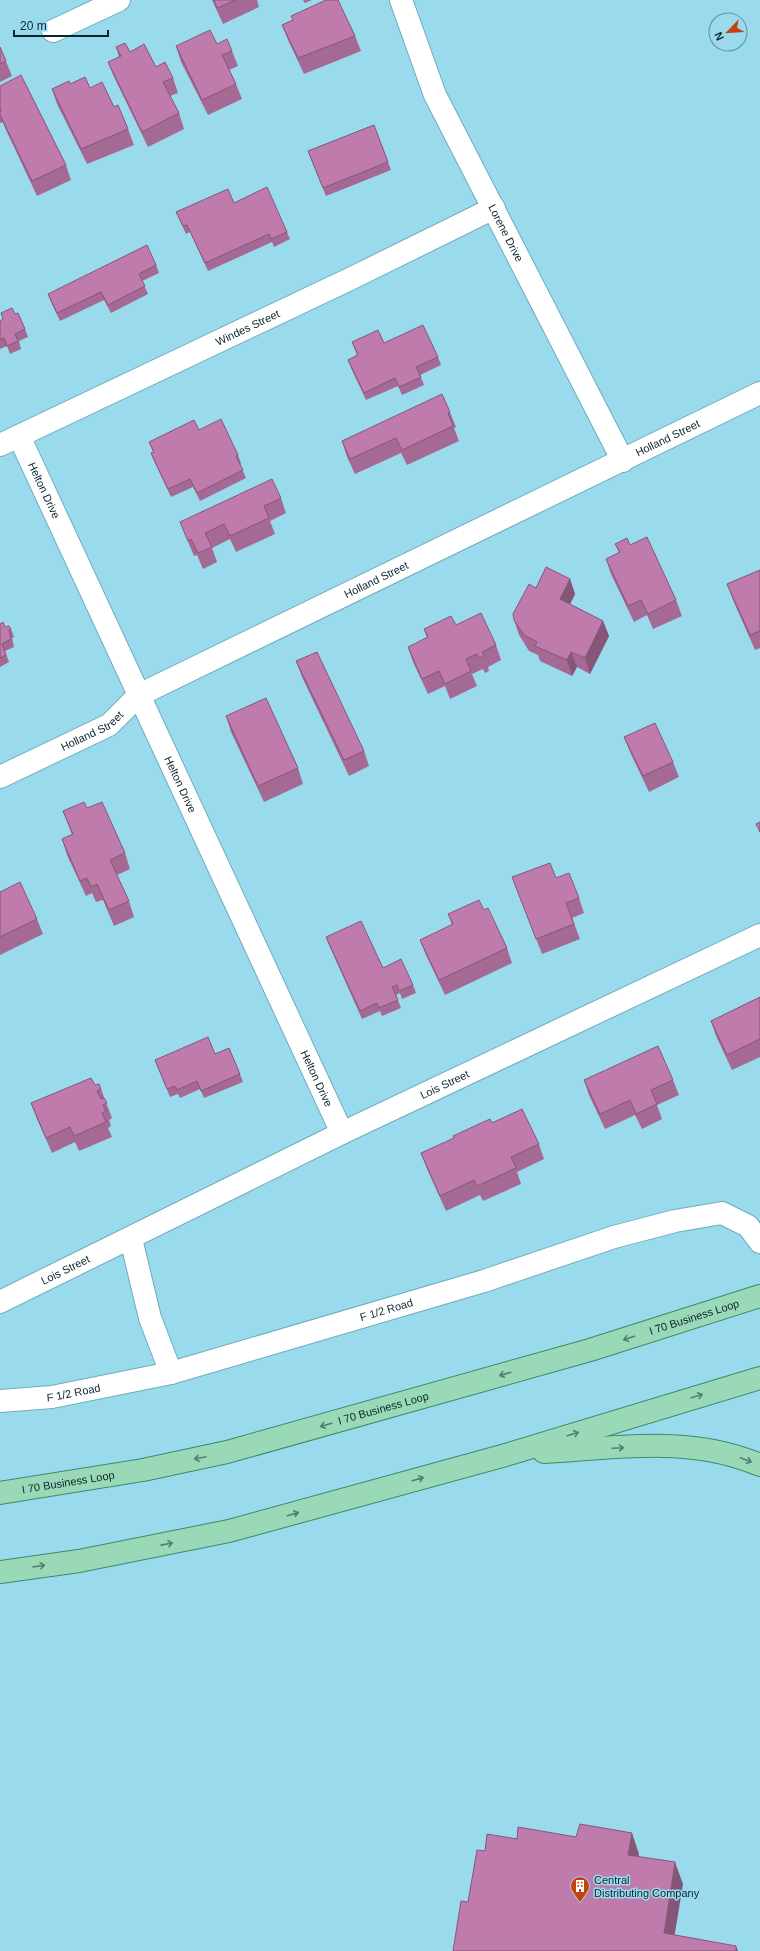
<svg xmlns="http://www.w3.org/2000/svg" width="760" height="1951" font-family="Arial,sans-serif">
	<style>
		.lines { fill: none; stroke-linecap: round; stroke-linejoin: round }
		.street-casing { stroke: #6eacbe; stroke-width: 24 }
		.primary-casing { stroke: #3b8a68; stroke-width: 24 }
		.street { stroke: #fff; stroke-width: 22 }
		.primary { stroke: #9ad9b8; stroke-width: 22 }
		.wall { fill: #a46a94 }
		.shaded-wall { fill: #865678 }
		.building { fill: #bf7bac; stroke: #865678 }
		.oneway { stroke: #527f72 }
		.labels { text-anchor: middle; stroke-width: 3; stroke-linejoin: round; paint-order: stroke }
		.street-label { font-size: 11px; fill: #0a252c; stroke: #9adaed }
		.poi-label { font-size: 11px; fill: #0a252c; stroke: #9adaed; text-anchor: start }
	</style>
	<rect width="100%" height="100%" fill="#9adaed"/>
	<g class="lines">
		<!-- street casing -->
		<g class="street-casing">
			<g id="street">
				<path id="s1" d="M401,0L435,95L623,461"/>
				<polyline points="53,31 119,0"/>
				<path id="s2" d="M19,436L342,1133"/>
				<path id="s3" d="M0,445L352,278L494,208"/>
				<path id="s4" d="M0,777L109,725L139,695L760,393"/>
				<polyline points="131,1239 150,1318 171,1373"/>
				<path id="s5" d="M0,1302L342,1133L760,935"/>
				<path id="s6" d="M0,1401L52,1397L171,1373L484,1281L614,1237L675,1221L722,1213L748,1226L760,1242"/>
			</g>
		</g>
		<!-- primary casing -->
		<g class="primary-casing">
			<g id="primary">
				<path d="M544,1452C618,1448 690,1435 760,1465"/>
				<path id="s7" d="M0,1493L143,1470L227,1452L590,1350L760,1296"/>
				<polyline points="0,1572 79,1561 229,1531 509,1454 760,1378"/>
			</g>
		</g>
		<!-- street -->
		<use href="#street" class="street"/>
		<!-- primary -->
		<use href="#primary" class="primary"/>
	</g>
	<!-- wall -->
	<g class="wall">
		<polygon points="212,0 257,0 259,7 223,24"/>
		<polygon points="303,0 312,0 305,3"/>
		<polygon points="291,16 355,36 361,51 304,74 288,40 282,25 293,20"/>
		<polygon points="217,44 232,51 238,66 229,70 236,84 242,99 208,115 181,62 176,46"/>
		<polygon points="0,47 12,76 0,82"/>
		<polygon points="116,47 130,52 156,67 173,78 178,93 170,96 179,113 184,129 148,147 114,77 108,62 119,57"/>
		<polygon points="70,84 90,88 114,107 128,129 134,145 87,164 57,104 52,89"/>
		<polygon points="0,86 66,165 71,180 37,196 5,128 3,122 0,123"/>
		<polygon points="374,125 391,170 326,196 308,151"/>
		<polygon points="234,203 287,232 290,239 274,247 272,242 208,271 190,232 186,234 176,212"/>
		<polygon points="156,265 159,273 142,281 148,294 111,313 104,300 60,321 51,302 48,294"/>
		<polygon points="15,314 25,329 28,337 19,341 21,349 10,354 7,346 0,349 0,321"/>
		<polygon points="352,342 384,343 438,357 441,365 420,375 424,385 402,395 398,386 366,400 351,368 348,360 357,355"/>
		<polygon points="450,412 456,427 454,428 459,441 407,465 401,453 355,474 347,457 342,441"/>
		<polygon points="199,430 238,455 241,463 240,464 246,478 200,501 193,487 171,497 154,461 151,453 153,452 149,442"/>
		<polygon points="281,498 286,513 270,521 275,534 236,552 230,539 212,548 217,562 203,569 197,555 194,556 186,537 180,522"/>
		<polygon points="615,544 630,545 676,600 682,616 653,629 647,615 634,622 611,574 606,559 619,553"/>
		<polygon points="760,570 760,648 755,650 733,600 727,584"/>
		<polygon points="570,579 575,594 570,604 603,621 609,636 590,674 577,667 572,676 540,661 538,655 529,651 519,635 514,620 536,588"/>
		<polygon points="0,624 5,627 11,629 14,637 12,638 14,647 5,651 9,662 0,667"/>
		<polygon points="456,625 496,645 501,660 488,667 489,671 485,673 483,669 472,674 477,686 450,699 445,686 428,694 413,662 408,647 427,638 424,629"/>
		<polygon points="296,661 364,751 369,766 349,776 302,677"/>
		<polygon points="226,716 298,768 303,784 264,802 231,732"/>
		<polygon points="624,737 673,762 679,777 649,792 630,752"/>
		<polygon points="87,808 125,853 130,869 117,875 129,901 134,917 114,926 103,900 96,902 92,893 86,896 67,855 62,839 72,835 63,811"/>
		<polygon points="512,877 556,878 579,898 584,913 572,918 580,939 542,954"/>
		<polygon points="0,892 37,919 43,934 0,955"/>
		<polygon points="484,910 507,948 512,963 445,995 426,955 420,940 452,925 448,914"/>
		<polygon points="326,937 383,968 413,985 416,993 402,999 400,993 396,995 401,1008 382,1016 380,1011 362,1019 329,945"/>
		<polygon points="760,997 760,1057 732,1070 716,1036 711,1021"/>
		<polygon points="215,1054 240,1074 243,1082 204,1098 200,1089 180,1098 178,1094 170,1097 155,1060"/>
		<polygon points="584,1080 673,1080 679,1095 657,1105 662,1119 642,1129 635,1115 605,1129 589,1095"/>
		<polygon points="95,1085 101,1089 112,1118 109,1120 111,1126 108,1128 112,1137 79,1151 75,1142 52,1153 37,1119 31,1103"/>
		<polygon points="492,1123 539,1144 544,1159 517,1172 521,1184 483,1201 480,1195 446,1211 427,1169 421,1153"/>
	</g>
	<!-- shaded-wall -->
	<g class="shaded-wall">
		<polygon points="570,579 575,594 565,614 560,599"/>
		<polygon points="603,621 609,636 590,674 585,658"/>
		<polygon points="571,652 577,667 572,676 567,660"/>
		<polygon points="632,1833 639,1854 636,1876 628,1855"/>
		<polygon points="675,1862 683,1884 672,1951 664,1933"/>
		<polygon points="736,1946 738,1951 736,1951"/>
	</g>
	<!-- building -->
	<g class="building">
		<polygon points="214,0 236,0 217,8"/>
		<polygon points="326,0 338,0 355,36 298,58 282,25 293,20 291,16"/>
		<polygon points="210,30 217,44 227,39 232,51 222,55 236,84 202,100 176,46"/>
		<polygon points="125,43 130,52 144,44 156,67 165,62 173,78 163,82 179,113 142,132 108,62 121,56 116,47"/>
		<polygon points="0,47 6,61 0,64"/>
		<polygon points="21,75 66,165 32,181 0,115 0,112 1,111 0,109 0,86"/>
		<polygon points="85,77 90,88 102,82 114,107 118,105 128,129 81,149 52,89 69,81 70,84"/>
		<polygon points="374,125 388,162 323,188 308,151"/>
		<polygon points="267,187 287,232 271,239 269,234 205,263 187,225 183,226 176,212 228,189 234,203"/>
		<polygon points="147,245 156,265 139,274 145,286 108,305 101,292 57,313 48,294"/>
		<polygon points="12,308 15,314 18,313 25,329 15,334 18,341 7,346 4,338 0,340 0,321 3,319 1,313"/>
		<polygon points="423,325 438,357 416,367 421,377 399,387 395,378 364,393 348,360 358,355 352,342 378,330 384,343"/>
		<polygon points="442,394 450,412 448,413 453,426 402,450 396,438 350,459 342,441"/>
		<polygon points="221,419 238,455 236,456 243,470 197,493 190,479 168,489 151,453 154,452 149,442 194,420 199,430"/>
		<polygon points="272,479 281,498 264,506 269,518 230,536 224,524 205,533 212,547 198,553 191,539 188,541 180,522"/>
		<polygon points="647,537 676,600 648,614 641,600 628,606 606,559 620,552 615,544 627,538 630,545"/>
		<polygon points="546,567 570,579 560,599 603,621 585,658 571,652 567,660 535,646 537,642 524,635 514,620 513,614 529,584 536,588"/>
		<polygon points="760,570 760,631 750,635 727,584"/>
		<polygon points="481,613 496,645 482,652 484,656 479,658 477,654 466,659 471,671 445,684 439,671 422,679 408,647 428,637 424,629 451,616 456,625"/>
		<polygon points="3,622 5,627 9,626 11,629 9,630 11,639 2,644 6,655 0,658 0,624"/>
		<polygon points="317,652 364,751 344,760 296,661"/>
		<polygon points="266,698 298,768 258,786 226,716"/>
		<polygon points="655,723 673,762 643,776 624,737"/>
		<polygon points="84,802 87,808 102,802 125,853 110,860 129,901 109,910 97,884 91,887 87,878 80,881 62,839 73,834 63,811"/>
		<polygon points="760,822 760,832 756,824"/>
		<polygon points="550,863 556,878 569,873 579,898 566,903 574,924 536,939 512,877"/>
		<polygon points="20,882 37,919 0,937 0,892"/>
		<polygon points="479,900 484,910 488,908 507,948 439,980 420,940 453,924 448,914"/>
		<polygon points="361,921 383,968 401,959 413,985 399,991 397,985 392,987 398,1000 379,1008 377,1003 360,1011 326,937"/>
		<polygon points="760,997 760,1039 727,1055 711,1021"/>
		<polygon points="208,1037 215,1054 229,1048 240,1074 201,1091 197,1081 177,1090 175,1086 167,1089 155,1060"/>
		<polygon points="658,1046 673,1080 651,1090 657,1104 636,1114 630,1100 600,1114 584,1080"/>
		<polygon points="91,1078 95,1085 99,1084 101,1089 97,1091 101,1099 104,1098 107,1103 103,1105 106,1111 102,1113 106,1122 74,1136 70,1127 46,1138 31,1103"/>
		<polygon points="522,1109 539,1144 511,1157 516,1168 477,1186 474,1180 440,1196 421,1153 454,1138 453,1136 490,1119 492,1123"/>
		<polygon points="580,1824 632,1833 628,1855 675,1862 664,1933 736,1946 736,1951 453,1951 461,1901 468,1902 477,1850 485,1851 487,1834 517,1839 518,1827 576,1837"/>
	</g>
	<!-- one-way arrows -->
	<defs><path id="oneway-shaft" d="M-6 0H5M1.5-3L5.5 0L1.5 3" fill="none" stroke-width="1.6" stroke-linecap="round" stroke-linejoin="round"/></defs>
	<g class="oneway">
		<use href="#oneway-shaft" transform="translate(629 1338) rotate(162)"/>
		<use href="#oneway-shaft" transform="translate(505 1374) rotate(164)"/>
		<use href="#oneway-shaft" transform="translate(697 1396) rotate(-17)"/>
		<use href="#oneway-shaft" transform="translate(326 1425) rotate(164)"/>
		<use href="#oneway-shaft" transform="translate(573 1434) rotate(-17)"/>
		<use href="#oneway-shaft" transform="translate(618 1448) rotate(-3)"/>
		<use href="#oneway-shaft" transform="translate(200 1458) rotate(168)"/>
		<use href="#oneway-shaft" transform="translate(746 1460) rotate(21)"/>
		<use href="#oneway-shaft" transform="translate(418 1479) rotate(-16)"/>
		<use href="#oneway-shaft" transform="translate(293 1514) rotate(-16)"/>
		<use href="#oneway-shaft" transform="translate(167 1544) rotate(-11)"/>
		<use href="#oneway-shaft" transform="translate(39 1566) rotate(-8)"/>
	</g>
	<!-- icons -->
	<defs>
		<g id="building-pin" transform="scale(1)"><path d="M0 17L-7.5 6A9.5 9.5 0 1 1 7.5 6Z" fill="#c8400b" stroke="#9adaed"/><path d="M-4-6H4V6H1V3H-1V6H-4ZM-2.5-4.3h1.7v1.8h-1.7ZM.8-4.3h1.7v1.8H.8ZM-2.5-1h1.7V.8h-1.7ZM.8-1h1.7V.8H.8Z" fill="#fff"/></g>
	</defs>
	<g fill-rule="evenodd">
		<use href="#building-pin" x="580" y="1886"/>
	</g>
	<g class="labels">
		<!-- street labels -->
		<g class="street-label">
			<text dy="4" stroke="none"><textPath href="#s1" startOffset="256">Lorene Drive</textPath></text>
			<text dy="4" stroke="none"><textPath href="#s3" startOffset="274">Windes Street</textPath></text>
			<text dy="4" stroke="none"><textPath href="#s4" startOffset="751">Holland Street</textPath></text>
			<text dy="4" stroke="none"><textPath href="#s2" startOffset="60">Helton Drive</textPath></text>
			<text dy="4" stroke="none"><textPath href="#s4" startOffset="427">Holland Street</textPath></text>
			<text dy="4" stroke="none"><textPath href="#s4" startOffset="103">Holland Street</textPath></text>
			<text dy="4" stroke="none"><textPath href="#s2" startOffset="384">Helton Drive</textPath></text>
			<text dy="4" stroke="none"><textPath href="#s2" startOffset="708">Helton Drive</textPath></text>
			<text dy="4" stroke="none"><textPath href="#s5" startOffset="495">Lois Street</textPath></text>
			<text dy="4" stroke="none"><textPath href="#s5" startOffset="73">Lois Street</textPath></text>
			<text dy="4" stroke="none"><textPath href="#s6" startOffset="398">F 1/2 Road</textPath></text>
			<text dy="4" stroke="none"><textPath href="#s7" startOffset="717">I 70 Business Loop</textPath></text>
			<text dy="4" stroke="none"><textPath href="#s6" startOffset="74">F 1/2 Road</textPath></text>
			<text dy="4" stroke="none"><textPath href="#s7" startOffset="393">I 70 Business Loop</textPath></text>
			<text dy="4" stroke="none"><textPath href="#s7" startOffset="69">I 70 Business Loop</textPath></text>
		</g>
		<!-- poi labels -->
		<g class="poi-label">
			<text x="594" y="1884">Central<tspan x="594" dy="13">Distributing Company</tspan></text>
		</g>
	</g>
	<!-- north arrow -->
	<g transform="translate(728 32) rotate(245)"><circle r="19" fill="#9adaed" stroke="#6092a0"/>
	<path d="M0-3L7 15L0 10L-7 15Z" fill="#c8400b"/>
	<text y="-6" font-size="11" font-weight="bold" text-anchor="middle" fill="#0a252c">N</text>
	</g>
	<!-- scale -->
	<path d="M14 30v6h94v-6" fill="none" stroke="#0a252c" stroke-width="2"/>
	<text x="20" y="30" font-size="12" fill="#0a252c" stroke="#9adaed" stroke-width="3" paint-order="stroke">20 m</text>
</svg>
